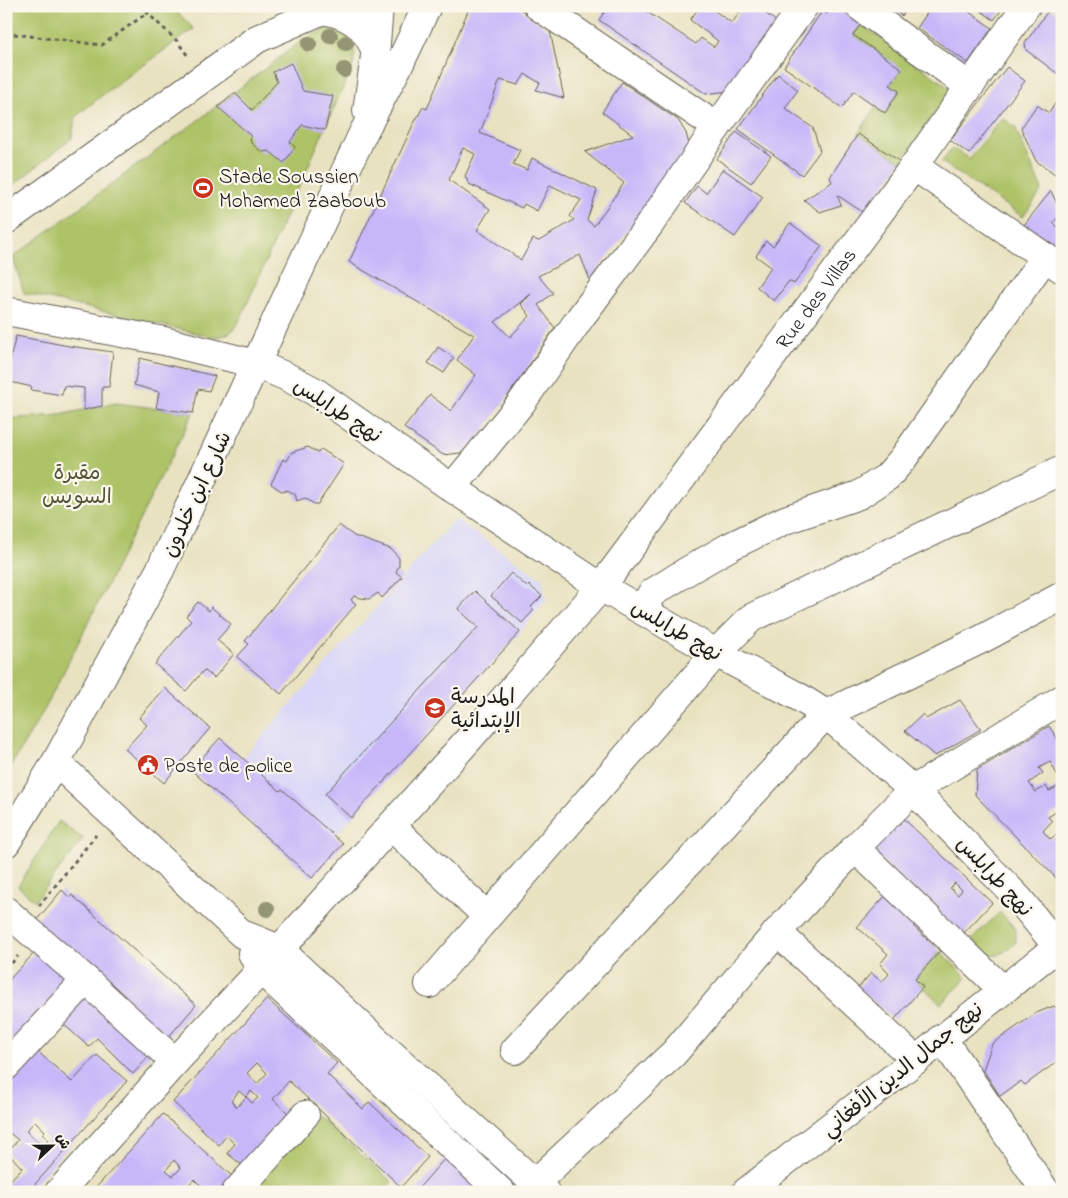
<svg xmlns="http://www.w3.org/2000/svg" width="1068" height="1198" font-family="'Indie Flower','Playpen Sans Arabic',sans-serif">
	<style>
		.built { fill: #d9d7f8 }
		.green { fill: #aec368; stroke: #657042 }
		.building { fill: #c7b7f9; fill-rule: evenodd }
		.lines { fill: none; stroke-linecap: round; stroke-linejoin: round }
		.minor-casing { stroke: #646156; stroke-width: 30 }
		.major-casing { stroke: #646156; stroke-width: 30 }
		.path { stroke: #646156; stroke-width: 3; stroke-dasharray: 4 4; stroke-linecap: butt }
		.minor { stroke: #fff; stroke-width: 28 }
		.major { stroke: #fff; stroke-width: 28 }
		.tree { fill: #949575 }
		.labels { text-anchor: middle; stroke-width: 4.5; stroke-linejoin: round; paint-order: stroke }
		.poi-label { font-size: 21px; fill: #1c1c1c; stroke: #fbf7ec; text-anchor: start }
		.street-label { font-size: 21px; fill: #1c1c1c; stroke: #fbf7ec }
		.park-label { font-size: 21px; fill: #4f5637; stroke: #fbf7ec }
	</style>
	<rect width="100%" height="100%" fill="#fbf7ec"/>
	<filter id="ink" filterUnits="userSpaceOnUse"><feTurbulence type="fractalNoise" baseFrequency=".02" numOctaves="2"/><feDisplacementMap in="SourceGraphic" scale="10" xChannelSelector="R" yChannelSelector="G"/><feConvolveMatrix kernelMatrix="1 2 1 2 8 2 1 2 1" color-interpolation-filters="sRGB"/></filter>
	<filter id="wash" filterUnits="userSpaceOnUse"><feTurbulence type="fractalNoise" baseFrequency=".0096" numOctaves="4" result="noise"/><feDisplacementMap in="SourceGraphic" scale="20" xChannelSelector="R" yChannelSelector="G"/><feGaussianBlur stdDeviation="1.12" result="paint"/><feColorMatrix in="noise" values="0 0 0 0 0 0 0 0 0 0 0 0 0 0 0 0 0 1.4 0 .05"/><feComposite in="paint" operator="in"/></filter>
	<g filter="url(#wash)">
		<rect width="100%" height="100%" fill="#e9e2c1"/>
		<!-- built -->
		<polygon class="built" points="455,519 542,579 546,600 520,632 335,836 282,789 280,791 243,758"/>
		<!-- green -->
		<g class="green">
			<polygon points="6,6 171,6 194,29 105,93 75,117 72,138 6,191"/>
			<polygon points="861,24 951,89 901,162 858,134 876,107 885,112 899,92 890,85 901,69 853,35"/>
			<path d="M326,29C349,28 358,45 353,65L238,324C232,333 224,337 213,337L24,293L13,257L201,118L305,38Z"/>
			<polygon points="1002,118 1015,127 1042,190 1023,217 942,162 951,148 970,158"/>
			<polygon points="116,403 193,413 46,707 6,774 6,419 59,415"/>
			<polygon points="59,821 83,839 35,901 18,886"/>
			<path d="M1000,912L1016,929V942C995,962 990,959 972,939Z"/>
			<polygon points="940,951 967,978 941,1004 915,979"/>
			<polygon points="317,1116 392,1182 382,1192 250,1192"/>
		</g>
		<g id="blocks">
			<!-- building -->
			<g class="building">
				<path d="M470,6H516L550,31L564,98L536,90L540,83L525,74L518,85L500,80L480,133L520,150L513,164L527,170L532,158L597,190L587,220L594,226L624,183L585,152L633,135L602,112L622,82L678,120L686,133L690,148L590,280L580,255L538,276L553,293L538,305L555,328L469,452L443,455L404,428L430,395L451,411L476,375L457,360L474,335L349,262L413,125L423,107L427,109ZM463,148L475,154L465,176L469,184L522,208L524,204L537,211L550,185L581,200L570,216L574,220L539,241L533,239L521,260L477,230L490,209L449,180ZM531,294L521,304L530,316L510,337L495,322Z"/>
				<polygon points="608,6 643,6 641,8 696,44 701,38 714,47 718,41 690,20 700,6 708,6 732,23 740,12 732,6 756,6 777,22 728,91 706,94 599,20"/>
				<polygon points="832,6 835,6 861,24 853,35 902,69 890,85 899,91 885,113 854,91 842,108 784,67 822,11 827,14"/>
				<polygon points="889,6 909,6 902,16"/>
				<polygon points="932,6 961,6 992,28 968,63 917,28"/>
				<polygon points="974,6 1004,6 994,20"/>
				<polygon points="1050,8 1059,14 1062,11 1062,77 1026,50 1025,43"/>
				<polygon points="291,63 303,91 333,96 325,130 302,125 290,142 295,147 284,163 269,151 262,152 251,143 250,135 218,107 235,93 252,110 277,82 273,72"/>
				<polygon points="1007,67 1025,81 969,154 950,140"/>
				<polygon points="778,74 798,90 785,108 813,128 820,151 802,175 738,129"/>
				<polygon points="1056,102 1062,106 1062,172 1058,176 1036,161 1021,128 1037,105 1049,113"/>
				<polygon points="736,132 771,156 751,183 717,159"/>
				<polygon points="858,134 901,162 864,213 837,195 841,205 820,212 804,200 832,182 830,177"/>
				<polygon points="723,169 763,197 735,237 685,203 697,186 706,193"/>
				<polygon points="1051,191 1058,206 1062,202 1062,212 1053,223 1062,230 1062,251 1024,225"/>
				<polygon points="790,223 822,246 794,284 789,281 774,301 757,287 771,267 756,256 766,241 773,246"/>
				<polygon points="16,336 69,346 113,352 109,387 102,387 102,406 84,410 84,388 64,386 62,395 31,390 32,387 6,381 6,374"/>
				<polygon points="438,347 454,358 444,373 428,363"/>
				<polygon points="140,358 159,363 215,376 209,391 198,389 193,413 156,408 159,392 134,385"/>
				<polygon points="308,447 318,453 321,449 344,464 318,504 314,504 305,498 297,501 295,494 287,490 283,492 271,484 283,459 287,461 292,452"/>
				<polygon points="339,525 354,536 391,549 399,558 399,565 396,572 402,577 382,598 378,593 369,599 361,598 354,596 351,600 356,604 281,694 237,657 249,644 245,641"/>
				<polygon points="511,573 527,587 529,585 542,596 531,607 534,610 522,623 491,596"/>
				<polygon points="475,591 520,632 351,818 325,794 478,627 458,609"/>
				<polygon points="198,602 209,611 211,607 231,624 217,640 234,654 214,678 204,670 186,691 155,664 191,621 186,616"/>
				<polygon points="165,688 210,728 164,783 125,749 147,725 139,718"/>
				<polygon points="960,700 981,729 935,756 905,731 923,714 926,719"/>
				<polygon points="1049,726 1062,746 1062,783 1050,762 1039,768 1043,773 1029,783 1036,792 1046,786 1049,791 1062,785 1062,814 1059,810 1048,817 1052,821 1043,831 1050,839 1062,831 1062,884 975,795 977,770"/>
				<polygon points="220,738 280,791 282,789 343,844 312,878 191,770"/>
				<path d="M900,815L992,903L962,935L869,848ZM955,883L962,890L958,895L950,888Z"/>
				<polygon points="62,890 70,898 72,895 196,1005 165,1041 35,922"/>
				<polygon points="887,894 917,922 913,926 940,951 915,979 923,987 894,1020 858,988 871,973 882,982 889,974 880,964 888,954 857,927"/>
				<polygon points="37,950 69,979 6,1047 6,983"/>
				<polygon points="85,994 151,1054 133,1074 97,1038 89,1047 61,1022"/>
				<path d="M267,999L337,1063L327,1074L363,1109L369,1102L428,1157L401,1187L289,1081L273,1099L290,1115L243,1166L227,1153L235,1144L226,1136L219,1145L173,1102ZM257,1063L267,1073L257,1084L247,1073ZM239,1091L246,1097L251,1091L258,1098L252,1103L246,1097L237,1107L231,1101Z"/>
				<polygon points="1054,1006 1062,1012 1062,1058 1025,1085 1021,1081 1000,1096 983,1070 992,1044 1036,1013"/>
				<path d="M36,1050L72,1082L97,1055L127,1081L28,1192H6V1185L22,1168L6,1151V1144L11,1148L18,1140L6,1130V1083ZM35,1121L45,1131L42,1134L48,1139L43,1147L26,1131Z"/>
				<path d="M163,1114L233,1177L220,1192H199L202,1187L194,1179L186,1188L189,1192H92ZM174,1160L181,1168L173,1176L166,1170Z"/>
				<polygon points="446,1157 486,1192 419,1192 417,1190"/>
			</g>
		</g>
	</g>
	<g filter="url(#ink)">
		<use href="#blocks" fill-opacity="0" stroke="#646156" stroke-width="1"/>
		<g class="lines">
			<!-- minor casing -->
			<g class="minor-casing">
				<g id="minor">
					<polyline points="538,6 717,127"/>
					<polyline points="859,6 969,86"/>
					<polyline points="914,166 1062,269"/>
					<polyline points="6,311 164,341 256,364 285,376 314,391 452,488 601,587 716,653 799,697 826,714 913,790 1019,899 1057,946 1062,955"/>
					<polyline points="452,488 522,402 580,318 650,224 717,127 804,6"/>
					<polyline points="642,609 652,593 689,570 731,546 785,520 859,495 887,477 902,460 1045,257"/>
					<polyline points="56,762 242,934 279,949 376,1040 545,1192"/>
					<polyline points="391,826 487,916"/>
					<polyline points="855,848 1002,989"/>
					<polyline points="6,911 86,980 175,1062"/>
					<polyline points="777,932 916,1060"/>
					<polyline points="252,953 261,970 501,1192"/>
					<polyline points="429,984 716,653 751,618 1062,470"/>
					<polyline points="942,1038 1046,1192"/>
					<polyline points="515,1050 826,714 982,639 1062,596"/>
					<polyline points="6,1066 86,980"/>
					<polyline points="535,1183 674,1053 777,932 855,848 913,790 1062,699"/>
					<path id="s1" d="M59,1192L175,1062L261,970L469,739L601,587L914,166L1026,6"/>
					<polyline points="236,1192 305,1115"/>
					<polyline points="746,1192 916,1060 1062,943"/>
				</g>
			</g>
			<!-- major casing -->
			<g class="major-casing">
				<g id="major">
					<path d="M321,10C348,13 366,26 376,52"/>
					<polyline points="367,111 375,56 379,6"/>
					<polyline points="6,220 257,39 332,6"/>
					<polyline points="6,843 56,762 160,570 363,133 401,61 427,6"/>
				</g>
			</g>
			<!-- path -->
			<g class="path">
				<polyline points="140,6 177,41 188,56"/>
				<polyline points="6,33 102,45 147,13"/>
				<polyline points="39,906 96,835"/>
				<polyline points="6,969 18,956"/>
			</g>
			<!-- minor -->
			<use href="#minor" class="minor"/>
			<!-- major -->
			<use href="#major" class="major"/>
		</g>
		<!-- trees -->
		<g class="tree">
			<circle cx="330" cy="36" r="8"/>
			<circle cx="346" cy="43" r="8"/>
			<circle cx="309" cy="44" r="8"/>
			<circle cx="344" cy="70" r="8"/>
			<circle cx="267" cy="909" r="8"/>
		</g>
	</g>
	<!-- icons -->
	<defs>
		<g id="stadium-disc" transform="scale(1.125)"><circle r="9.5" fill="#c8321e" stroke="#fbf7ec"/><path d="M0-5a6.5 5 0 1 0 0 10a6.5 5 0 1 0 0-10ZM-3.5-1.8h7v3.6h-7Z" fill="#fff"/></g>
		<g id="school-disc" transform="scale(1.125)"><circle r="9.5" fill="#c8321e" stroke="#fbf7ec"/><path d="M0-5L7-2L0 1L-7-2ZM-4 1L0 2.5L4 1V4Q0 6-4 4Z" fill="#fff"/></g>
		<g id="civic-disc" transform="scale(1.125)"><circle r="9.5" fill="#c8321e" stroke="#fbf7ec"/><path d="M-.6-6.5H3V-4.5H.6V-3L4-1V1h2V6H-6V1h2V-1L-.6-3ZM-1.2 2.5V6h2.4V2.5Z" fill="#fff"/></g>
	</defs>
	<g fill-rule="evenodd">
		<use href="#stadium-disc" x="203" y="188"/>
		<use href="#school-disc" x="435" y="708"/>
		<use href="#civic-disc" x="148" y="765"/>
	</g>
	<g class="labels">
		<!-- poi labels -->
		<g class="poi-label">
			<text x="219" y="183">Stade Soussien<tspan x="219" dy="24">Mohamed Zaaboub</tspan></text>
			<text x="451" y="703">المدرسة<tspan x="451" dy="24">الإبتدائية</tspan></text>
			<text x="164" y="772">Poste de police</text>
		</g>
		<!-- street labels -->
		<g class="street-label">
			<text dy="7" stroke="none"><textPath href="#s1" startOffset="1172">Rue des Villas</textPath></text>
			<text transform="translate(338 410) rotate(33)" y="7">نهج طرابلس</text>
			<text transform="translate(196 494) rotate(-65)" y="7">شارع ابن خلدون</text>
			<text transform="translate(677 630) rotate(30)" y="7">نهج طرابلس</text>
			<text transform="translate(995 876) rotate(47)" y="7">نهج طرابلس</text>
			<text transform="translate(902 1069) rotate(-39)" y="7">نهج جمال الدين الأفغاني</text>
		</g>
		<!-- park labels -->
		<g class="park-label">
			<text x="77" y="479">مقبرة<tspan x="77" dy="24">السويس</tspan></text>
		</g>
	</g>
	<!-- margin -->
	<rect width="1068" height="1198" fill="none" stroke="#fbf7ec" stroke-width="25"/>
	<!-- north arrow -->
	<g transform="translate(52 1146) rotate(68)" stroke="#fbf7ec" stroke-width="4" paint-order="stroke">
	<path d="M0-4L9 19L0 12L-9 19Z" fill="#1c1c1c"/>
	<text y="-8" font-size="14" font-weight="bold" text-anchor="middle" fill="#1c1c1c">ش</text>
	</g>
</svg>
